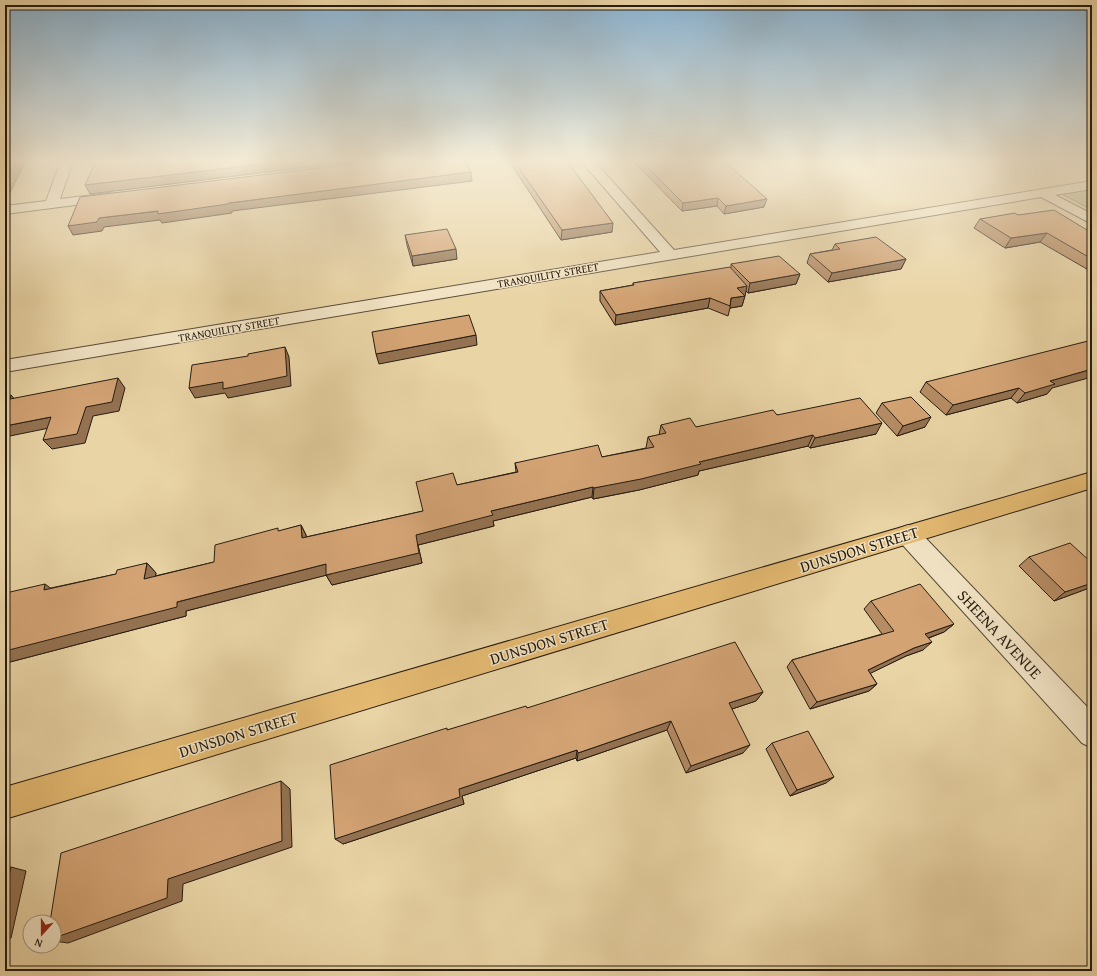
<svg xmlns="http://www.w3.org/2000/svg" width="1097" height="976" font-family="'Gentium Book Plus',serif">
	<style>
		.green { fill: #b3bd88; stroke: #6c6c4c }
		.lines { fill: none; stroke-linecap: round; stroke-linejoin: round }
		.minor-casing { stroke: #574a36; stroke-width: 2 }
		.major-casing { stroke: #261c11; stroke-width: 2 }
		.minor { fill: #f1e3c4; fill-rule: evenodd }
		.major { fill: #e4ba72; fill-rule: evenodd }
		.wall { fill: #b58c64; stroke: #261c11 }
		.shaded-wall { fill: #947251; stroke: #261c11 }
		.building { fill: #d3a374; stroke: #261c11 }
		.labels { text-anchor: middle; stroke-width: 3; stroke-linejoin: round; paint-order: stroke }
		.far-street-label { font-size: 11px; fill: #261c11; stroke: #f1e3c4 }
		.near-street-label { font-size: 16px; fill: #261c11; stroke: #f1e3c4 }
	</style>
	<rect width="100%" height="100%" fill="#e9d4a5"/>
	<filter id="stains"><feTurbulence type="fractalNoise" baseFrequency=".005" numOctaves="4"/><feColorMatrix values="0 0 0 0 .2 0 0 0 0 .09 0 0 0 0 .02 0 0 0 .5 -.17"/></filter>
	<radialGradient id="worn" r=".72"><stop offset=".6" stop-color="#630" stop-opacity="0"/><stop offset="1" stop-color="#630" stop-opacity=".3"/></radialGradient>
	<!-- green -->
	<polygon class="green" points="1092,187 1092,210 1058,192"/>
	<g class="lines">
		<!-- minor casing -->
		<g class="minor-casing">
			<g id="minor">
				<polygon points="61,161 73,161 60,199 109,193 114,194 116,197 114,200 5,214 5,206 46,201"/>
				<polygon points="581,161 594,161 674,250 1092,181 1092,189 1055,195 1092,214 1092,224 1041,197 5,372 5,360 660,252"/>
				<polygon points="908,525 916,528 1092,712 1092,748 1082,743 900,542 896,535 900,528"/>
			</g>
		</g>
		<!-- major casing -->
		<g class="major-casing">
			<polygon id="major" points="1092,472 1092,488 5,819 5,787"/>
		</g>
		<!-- minor -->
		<use href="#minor" class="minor"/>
		<!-- major -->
		<use href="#major" class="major"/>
	</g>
	<!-- wall -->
	<g class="wall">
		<polygon points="509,161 567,161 612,232 561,240"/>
		<polygon points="633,161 724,161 764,207 724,214 717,206 682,211"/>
		<polygon points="1018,215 1092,233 1092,272 1040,242 1005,248 974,228 980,219"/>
		<polygon points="405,235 457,259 413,266 407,245"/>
		<polygon points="835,244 906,259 901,269 828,282 807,263 810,254 832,250"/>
		<polygon points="731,264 800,274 796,284 748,293 746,291 742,306 730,308 728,316 708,308 615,325 600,301 600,291 633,285 633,283 731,268"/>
		<polygon points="926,382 1052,388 1047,394 1017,403 1011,398 946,415 920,392"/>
		<polygon points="882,403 925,427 897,436 876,413"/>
		<polygon points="777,415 876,434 810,448 808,446 699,471 698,475 639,490 593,499 592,497 493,521 494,526 418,545 422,563 332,585 326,575 186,611 186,616 10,662 5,659 5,600 51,588 116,574 147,563 156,573 155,576 214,562 280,531 301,525 306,535 306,537 423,511 457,485 516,472 515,463 602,457 646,448 648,437 659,435 661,425 696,427"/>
		<polygon points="1029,557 1092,563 1092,587 1054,601 1019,566"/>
		<polygon points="871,601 954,624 944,632 929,638 923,650 906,656 870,673 877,684 869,691 810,709 787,667 792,660 882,634 864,609"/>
		<polygon points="763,692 756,701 732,709 743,753 686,773 667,730 577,761 576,758 462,796 464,804 343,844 448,730 527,708"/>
		<polygon points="772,743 826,783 790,796 766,749"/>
	</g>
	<!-- shaded-wall -->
	<g class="shaded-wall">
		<polygon points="16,161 26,161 14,184 14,185 5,202 5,183 7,176"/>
		<polygon points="289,161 357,161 90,194 85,185"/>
		<polygon points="471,172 472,181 232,211 232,213 162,223 160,220 104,227 102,231 73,235 68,226 99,218 229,203"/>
		<polygon points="718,198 717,206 682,211 683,203"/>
		<polygon points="767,199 764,207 724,214 726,206"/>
		<polygon points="613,223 612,232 561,240 562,230"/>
		<polygon points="1047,233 1040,242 1005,248 1011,238"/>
		<polygon points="456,249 457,259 413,266 412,256"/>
		<polygon points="906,259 901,269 828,282 832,273"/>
		<polygon points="800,274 796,284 748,293 750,283"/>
		<polygon points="747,286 745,296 734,297 737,288"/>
		<polygon points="745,296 742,306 730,308 731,298"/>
		<polygon points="710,298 708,308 615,325 616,315"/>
		<polygon points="476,335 477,345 379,364 376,354"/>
		<polygon points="285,347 289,357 291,386 228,398 225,393 195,398 189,388"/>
		<polygon points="1092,369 1092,377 1052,388 1047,394 1017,403 1025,393 1050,381"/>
		<polygon points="118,378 125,388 119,411 93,416 85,443 52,449 43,440 86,407"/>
		<polygon points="1019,388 1011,398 946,415 953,405"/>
		<polygon points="11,395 20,405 10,399"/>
		<polygon points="51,417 59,426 5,437 5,426"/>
		<polygon points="931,417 925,427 897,436 903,426"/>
		<polygon points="882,423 876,434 810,448 815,438"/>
		<polygon points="813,435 808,446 699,471 698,475 639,490 593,499 594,488 699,462"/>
		<polygon points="593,487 592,497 493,521 494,526 418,545 422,563 332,585 326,575 416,535 491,511"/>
		<polygon points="301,525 306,535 307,548 302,538"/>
		<polygon points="147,563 156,573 154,589 144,579"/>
		<polygon points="326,564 331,574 186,611 186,616 10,662 5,659 5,649 177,602"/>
		<polygon points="1092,583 1092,587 1054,601 1065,592"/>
		<polygon points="45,584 57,593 44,590"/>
		<polygon points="954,624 944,632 917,642 925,634"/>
		<polygon points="932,642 923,650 906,656 861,678 868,670 914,648"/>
		<polygon points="877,684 869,691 810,709 817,702"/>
		<polygon points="763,692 756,701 723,712 729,703"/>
		<polygon points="671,721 667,730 577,761 578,753"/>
		<polygon points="750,745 743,753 686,773 691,766"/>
		<polygon points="577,750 576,758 462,796 464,804 343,844 335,839 459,789"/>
		<polygon points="834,777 826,783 790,796 797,790"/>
		<polygon points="281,781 290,789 292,847 183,884 182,901 68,943 54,941 54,938 168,879"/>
		<polygon points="11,867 26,871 11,938 5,940 5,890"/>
	</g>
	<!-- building -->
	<g class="building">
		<polygon points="5,161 16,161 7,176 9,176 5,183"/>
		<polygon points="96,161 289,161 85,185"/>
		<polygon points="376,161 465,161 471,172 229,203 228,204 158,214 158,211 99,218 97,222 68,226 80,197"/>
		<polygon points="514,161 567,161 613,223 562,230"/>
		<polygon points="641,161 724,161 767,199 726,206 718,198 683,203"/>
		<polygon points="1054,210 1092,233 1092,259 1047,233 1011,238 980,219 1015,213 1018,215"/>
		<polygon points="447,229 456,249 412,256 405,235"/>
		<polygon points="876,237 906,259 832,273 810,254 840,249 835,244"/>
		<polygon points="779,256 800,274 750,283 731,264"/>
		<polygon points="730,267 747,286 737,288 745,296 731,298 730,306 710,298 616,315 600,291 634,285 633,283"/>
		<polygon points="469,315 476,335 376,354 372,332"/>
		<polygon points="1092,340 1092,369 1050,381 1055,384 1025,393 1019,388 953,405 926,382"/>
		<polygon points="285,347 287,376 223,389 223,382 189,388 192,365 248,356 248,354"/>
		<polygon points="118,378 112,402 86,407 77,434 43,440 51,417 5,426 5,396 11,395 10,399"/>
		<polygon points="911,397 931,417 903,426 882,403"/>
		<polygon points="860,398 882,423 815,438 813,435 699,462 701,464 641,479 594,488 593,487 491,511 493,515 416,535 419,553 326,575 326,564 177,602 177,607 5,651 5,600 8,599 10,592 45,584 44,590 116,574 117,570 147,563 144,579 214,562 215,545 278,528 278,531 301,525 302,538 423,511 416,482 453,473 457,485 518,472 515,463 598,445 602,457 654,447 648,437 666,433 661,425 690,418 696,427 773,410 777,415"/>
		<polygon points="1070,543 1092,563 1092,583 1065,592 1029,557"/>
		<polygon points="920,584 954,624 925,634 932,642 914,648 868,670 877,684 817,702 792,660 894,631 871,601"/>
		<polygon points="735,642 763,692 729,703 750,745 691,766 671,721 578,753 577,750 459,789 460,797 335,839 330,765 447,728 447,730 526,706 527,708"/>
		<polygon points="808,731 834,777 797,790 772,743"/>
		<polygon points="281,781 282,841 168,879 167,898 54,938 54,922 50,922 61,853"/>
		<polygon points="11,867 5,890 5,869"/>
	</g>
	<!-- sky -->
	<linearGradient id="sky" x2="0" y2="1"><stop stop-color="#8ab4d3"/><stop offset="0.54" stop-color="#f5ecd6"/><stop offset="1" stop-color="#f5ecd6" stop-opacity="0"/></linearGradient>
	<rect width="1097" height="298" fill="url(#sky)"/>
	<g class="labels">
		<!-- far-street labels -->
		<g class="far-street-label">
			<text transform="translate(548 275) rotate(-10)" y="4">TRANQUILITY STREET</text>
			<text transform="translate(229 329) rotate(-10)" y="4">TRANQUILITY STREET</text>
		</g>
		<!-- near-street labels -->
		<g class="near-street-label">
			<text transform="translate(859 549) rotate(-17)" y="6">DUNSDON STREET</text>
			<text transform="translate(1000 634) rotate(47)" y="6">SHEENA AVENUE</text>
			<text transform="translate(549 641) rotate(-17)" y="6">DUNSDON STREET</text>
			<text transform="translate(238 734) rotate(-17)" y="6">DUNSDON STREET</text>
		</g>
	</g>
	<!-- margin -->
	<rect width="1097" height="976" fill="none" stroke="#e9d4a5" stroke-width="20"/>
	<rect x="6" y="6" width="1085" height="964" fill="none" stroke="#261c11" stroke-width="2"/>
	<rect x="10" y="10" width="1077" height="956" fill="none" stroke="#261c11"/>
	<!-- north arrow -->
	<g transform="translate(42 934) rotate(201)"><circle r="19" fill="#f1e3c4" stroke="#a0937c"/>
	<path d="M0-3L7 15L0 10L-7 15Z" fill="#8f2418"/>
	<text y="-6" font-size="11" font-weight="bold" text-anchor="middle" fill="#261c11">N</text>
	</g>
	<rect width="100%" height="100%" filter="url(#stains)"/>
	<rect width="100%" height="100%" fill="url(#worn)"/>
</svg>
